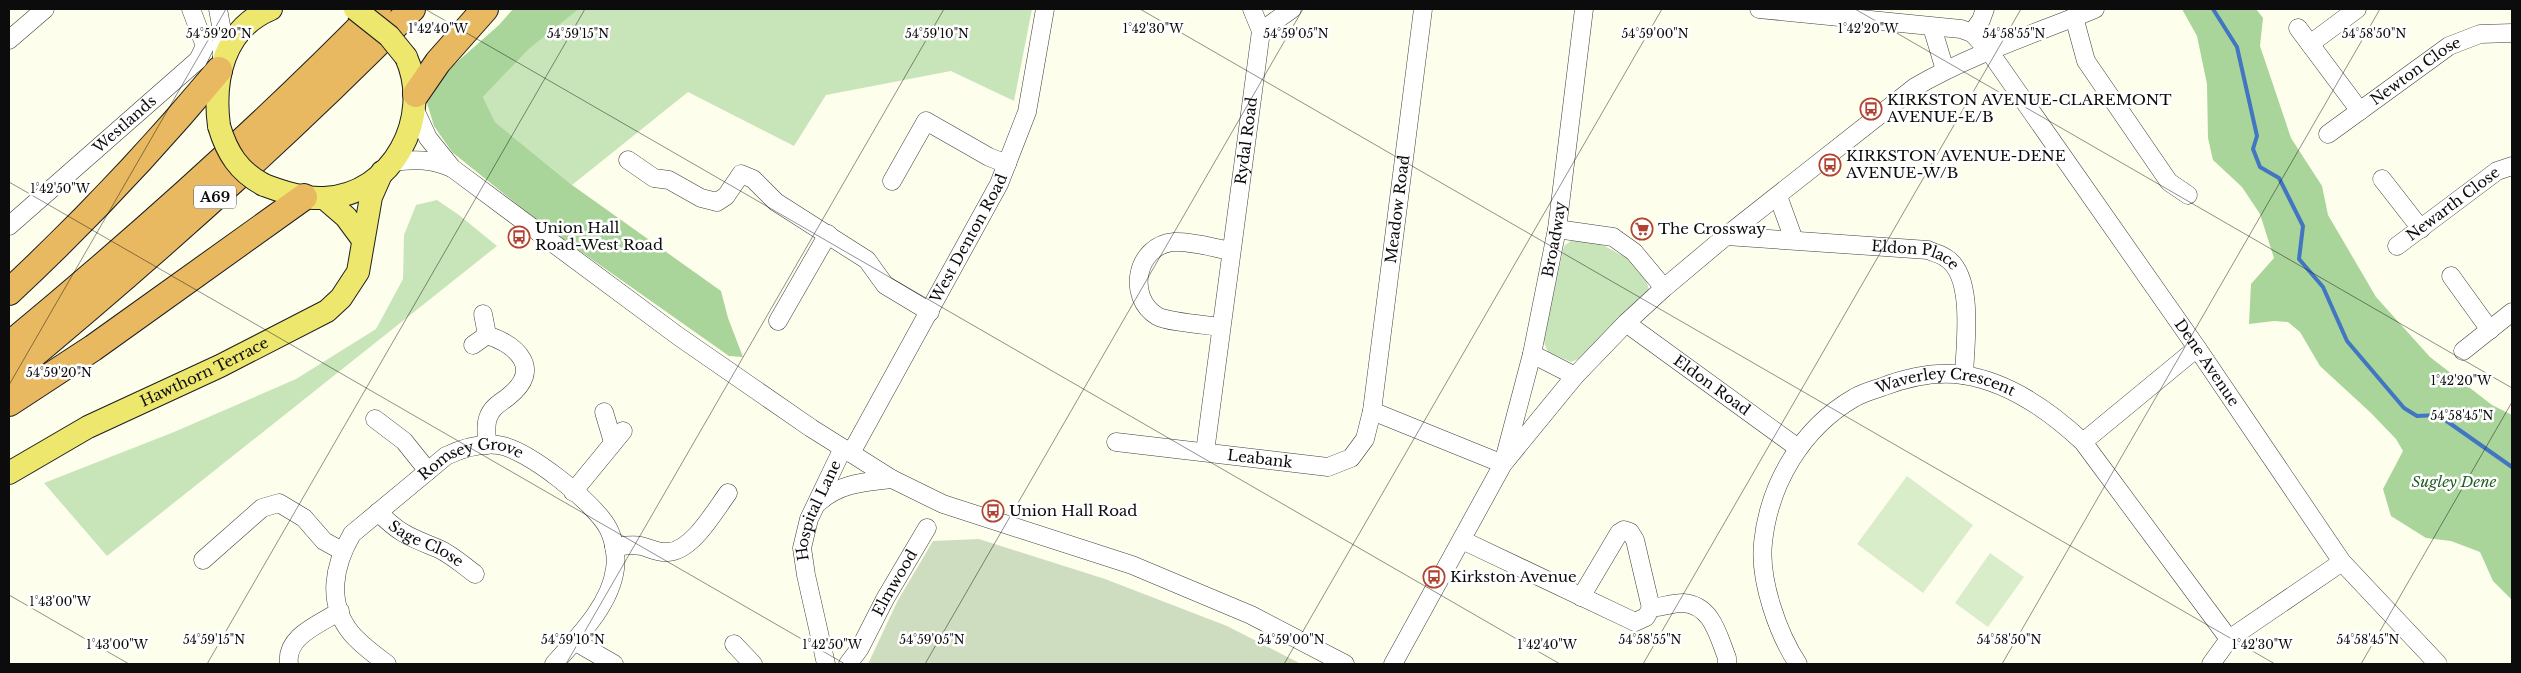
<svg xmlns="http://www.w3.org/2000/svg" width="2521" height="673" font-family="'Libre Baskerville',serif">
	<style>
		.green { fill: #c8e5ba }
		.forest { fill: #a9d49a }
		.cemetery { fill: #ceddc0 }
		.pitch { fill: #daedcb }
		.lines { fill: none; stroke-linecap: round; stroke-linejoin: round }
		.stream { stroke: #4376c2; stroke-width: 4 }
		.minor-casing { stroke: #3f3f3f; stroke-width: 19 }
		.major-casing { stroke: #1d1d1d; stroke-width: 24 }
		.highway-casing { stroke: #1d1d1d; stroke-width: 28 }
		.minor { stroke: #fff; stroke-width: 18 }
		.major { stroke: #ede76e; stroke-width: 22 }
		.highway { stroke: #e8b960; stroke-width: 26 }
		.major-bridge-casing { stroke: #1d1d1d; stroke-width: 24; stroke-linecap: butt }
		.major-bridge { stroke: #ede76e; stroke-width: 22 }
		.ticks { fill: none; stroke: #0c0c0c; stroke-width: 1; stroke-opacity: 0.45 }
		.labels { text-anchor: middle; stroke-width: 5; stroke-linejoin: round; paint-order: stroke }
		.shield { fill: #fff; stroke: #555; stroke-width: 1 }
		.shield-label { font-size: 14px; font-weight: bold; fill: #0c0c0c }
		.street-label { font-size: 15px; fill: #0c0c0c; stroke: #fff }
		.poi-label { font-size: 15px; fill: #0c0c0c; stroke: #fff; text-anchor: start }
		.park-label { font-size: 15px; font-style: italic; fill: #235e22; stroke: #fff }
		.ticks-label { font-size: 12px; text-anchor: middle; fill: #0c0c0c; stroke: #fff; stroke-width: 5; stroke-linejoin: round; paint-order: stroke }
	</style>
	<rect width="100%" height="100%" fill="#fefeed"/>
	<!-- green -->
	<g class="green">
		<polygon points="579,9 1032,9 1014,101 951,71 826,95 794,146 688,92 572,185 495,122 483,97 529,49"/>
		<polygon points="437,200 459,215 497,246 107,556 44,483 174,432 296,379 376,329 403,279 404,235 416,205"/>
		<polygon points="1575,238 1595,241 1627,258 1644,272 1649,290 1581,358 1571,362 1548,352 1543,340 1564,246"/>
	</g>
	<!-- forest -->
	<g class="forest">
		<polygon points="513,9 579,9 529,49 483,97 495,122 572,185 721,291 728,318 743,357 729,356 539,222 452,152 434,126 427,103 448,70 499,25"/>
		<polygon points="2182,9 2256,9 2263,18 2260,46 2291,138 2322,186 2328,215 2376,297 2430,357 2492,405 2512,415 2512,600 2493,581 2480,552 2451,541 2426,538 2391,516 2383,489 2403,451 2396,439 2371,413 2320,366 2300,332 2288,322 2274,321 2249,324 2251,284 2274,258 2260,214 2242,187 2213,160 2208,138 2207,84 2197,36"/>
	</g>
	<!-- cemetery -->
	<polygon class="cemetery" points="979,539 1105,579 1227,626 1301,664 868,664 897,602 933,541"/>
	<!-- pitch -->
	<g class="pitch">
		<polygon points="1907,476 1973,525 1923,593 1857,544"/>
		<polygon points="1990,553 2024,577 1988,627 1955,603"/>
	</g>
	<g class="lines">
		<!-- stream -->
		<polyline class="stream" points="2213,9 2237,47 2257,136 2253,149 2260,167 2279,178 2303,226 2299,259 2323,287 2347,341 2404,408 2417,416 2438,415 2512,467"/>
		<!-- minor casing -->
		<g class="minor-casing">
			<g id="minor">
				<polyline points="218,9 222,31 222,61"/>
				<polyline points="1759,9 1961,29 1972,33 1981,20 1985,9"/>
				<polyline points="2074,17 2086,61 2169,182 2188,195"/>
				<polyline points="1932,27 1945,70"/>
				<polyline points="2298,28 2360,111"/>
				<polyline points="1261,31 1292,9"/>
				<path id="s1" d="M1972,33L1989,51L2197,348L2342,562L2438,664"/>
				<polyline points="9,40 45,9"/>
				<polyline points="2310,44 2357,9"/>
				<polyline points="415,110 428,138 452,168 678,336 811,428 892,479 943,504 1132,565 1251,615 1345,664"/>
				<path id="s2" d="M2328,134L2449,46L2480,34L2512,33"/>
				<polyline points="628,160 654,178 669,180 701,198 717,202 726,196 741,174 753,179 776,202 867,260 885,285 930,312"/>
				<path d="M393,162C414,159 432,159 452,168"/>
				<polyline points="2382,179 2421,229"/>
				<polyline points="892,181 926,121 989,157 1007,164"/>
				<polyline points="1778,196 1794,240"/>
				<path id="s3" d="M9,226L198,60L205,46L191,9"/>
				<polyline points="1557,229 1613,237 1634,252 1664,288"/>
				<path id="s4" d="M1726,236L1928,250C1934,253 1941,254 1946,258C1975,276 1965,345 1964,375"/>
				<path id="s5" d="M2397,246L2497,171L2512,166"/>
				<polyline points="2451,276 2490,330"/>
				<polyline points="778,321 828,234"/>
				<path id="s6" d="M1626,323L1798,448"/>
				<path d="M1221,327C1207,325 1167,322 1157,316C1126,297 1136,245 1174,242C1192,241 1214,248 1231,251"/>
				<polyline points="473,345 487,335 483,314"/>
				<polyline points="2463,351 2512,312"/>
				<polyline points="1532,354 1575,376"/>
				<path id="s7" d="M1372,411L1503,464L1532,354L1557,229L1584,9"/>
				<polyline points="604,412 613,442"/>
				<polyline points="375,419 404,441 428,471"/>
				<path id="s8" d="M1116,442L1328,467L1351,458L1365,439L1372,411L1423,9"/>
				<polyline points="2083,442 2197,348"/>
				<path d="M487,445C487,436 485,426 488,418C492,406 501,403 509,396C543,369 517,345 487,335"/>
				<path id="s9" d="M1205,452L1261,31L1252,9"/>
				<path id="s10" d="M851,453L999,184L1027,112L1045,9"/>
				<polyline points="573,492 623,431"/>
				<path d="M819,502C840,483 865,482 892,479"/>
				<path id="s11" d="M378,512C401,535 410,537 439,549C452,555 463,565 475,574"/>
				<path d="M1462,540L1635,622L1646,617L1651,608C1661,607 1673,603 1683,603C1712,605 1718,635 1727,658V664"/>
				<path d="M614,547C623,546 632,544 641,546C650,548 658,553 668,552C692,551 714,512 728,493"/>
				<polyline points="203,560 262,508 279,503 304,518 324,541 342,551"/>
				<polyline points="1581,597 1619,533 1624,530 1630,532 1635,540 1651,608"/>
				<polyline points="574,641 614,664"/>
				<polyline points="734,644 753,664"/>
				<path d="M289,664C285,636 320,624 340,611"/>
				<path id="s12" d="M387,664C375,655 361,645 351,633C326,602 334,565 352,534L446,456C463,448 479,443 498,445C526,448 595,503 608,528C614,539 617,557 615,569C610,606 577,638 554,664"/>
				<path id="s13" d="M826,664L806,575L802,548L809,519L843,448"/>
				<path id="s14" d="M848,664L860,648L885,599L927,528"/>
				<path d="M1393,664L1503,464L1575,376L1626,323L1664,288L1726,236L1915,87C1972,54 2034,34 2095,9"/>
				<path id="s15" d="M1798,664C1778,634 1759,580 1763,543C1769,484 1802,428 1854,398C1862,393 1873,390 1882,387C1908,377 1935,371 1963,375C2010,382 2050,411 2083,442L2229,639"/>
				<polyline points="2211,664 2229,639 2342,562"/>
			</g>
		</g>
		<!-- major casing -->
		<g class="major-casing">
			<g id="major">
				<path d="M219,126C213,80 223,29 271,9"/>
				<path d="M264,185C283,192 303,199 324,198C393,195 433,117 406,57"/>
				<polyline points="324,198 346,217 363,240"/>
				<path id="s16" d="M9,473L88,427L220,366L327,311L341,298L358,272L371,197L382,172"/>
			</g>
		</g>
		<!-- highway casing -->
		<g class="highway-casing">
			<g id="highway">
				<polyline points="416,94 438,62 485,9"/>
				<path d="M9,292C83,223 154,148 219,70"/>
				<path d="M9,345C137,239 262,127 378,9"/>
				<path d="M9,375C149,259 285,138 412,9"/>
				<polyline points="9,403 93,348 304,197"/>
			</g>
		</g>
		<!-- minor -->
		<use href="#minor" class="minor"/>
		<!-- major -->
		<use href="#major" class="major"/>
		<!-- highway -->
		<use href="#highway" class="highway"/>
		<!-- major-bridge casing -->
		<g class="major-bridge-casing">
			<g id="major-bridge">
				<polyline points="355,9 389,36 406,57"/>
				<path d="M219,126C227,153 239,172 264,185"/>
			</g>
		</g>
		<!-- major-bridge -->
		<use href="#major-bridge" class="major-bridge"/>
	</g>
	<!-- ticks -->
	<path class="ticks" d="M425,9L1560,664M1140,9L2275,664M1855,9L2512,388M9,182L845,664M9,385L226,9M9,595L129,664M207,664L585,9M566,664L944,9M925,664L1303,9M1284,664L1662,9M1643,664L2021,9M2002,664L2380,9M2361,664L2512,402"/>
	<!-- icons -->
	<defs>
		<g id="bus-ring" transform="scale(1.125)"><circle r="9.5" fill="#fff" stroke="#b14330" stroke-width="1.5"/><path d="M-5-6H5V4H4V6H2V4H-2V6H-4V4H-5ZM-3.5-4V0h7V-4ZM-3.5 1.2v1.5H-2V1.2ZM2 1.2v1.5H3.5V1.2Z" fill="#b14330"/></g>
		<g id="supermarket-ring" transform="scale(1.125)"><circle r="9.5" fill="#fff" stroke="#b14330" stroke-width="1.5"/><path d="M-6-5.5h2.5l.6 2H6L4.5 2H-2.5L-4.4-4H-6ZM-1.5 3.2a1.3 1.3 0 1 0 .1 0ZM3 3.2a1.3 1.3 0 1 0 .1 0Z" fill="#b14330"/></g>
	</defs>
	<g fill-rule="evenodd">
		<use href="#bus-ring" x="1871" y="109"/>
		<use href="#bus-ring" x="1830" y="165"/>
		<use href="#supermarket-ring" x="1642" y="229"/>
		<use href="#bus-ring" x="519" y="237"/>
		<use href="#bus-ring" x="993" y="511"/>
		<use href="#bus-ring" x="1434" y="577"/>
	</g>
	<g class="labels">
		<!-- shield labels -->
		<rect class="shield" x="194" y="185.5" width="42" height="23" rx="4"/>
		<g class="shield-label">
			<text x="215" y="202">A69</text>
		</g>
		<!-- street labels -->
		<g class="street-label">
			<text dy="5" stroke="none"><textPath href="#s2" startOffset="108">Newton Close</textPath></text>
			<text dy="5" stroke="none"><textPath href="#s3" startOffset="154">Westlands</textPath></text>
			<text dy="5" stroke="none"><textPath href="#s9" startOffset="314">Rydal Road</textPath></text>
			<text dy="5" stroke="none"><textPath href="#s5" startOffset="70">Newarth Close</textPath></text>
			<text dy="5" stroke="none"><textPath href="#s8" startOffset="494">Meadow Road</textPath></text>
			<text dy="5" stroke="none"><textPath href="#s7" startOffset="372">Broadway</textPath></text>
			<text dy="5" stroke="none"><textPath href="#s10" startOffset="245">West Denton Road</textPath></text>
			<text dy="5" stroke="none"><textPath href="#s4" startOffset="191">Eldon Place</textPath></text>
			<text dy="5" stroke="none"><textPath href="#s1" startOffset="405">Dene Avenue</textPath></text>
			<text dy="5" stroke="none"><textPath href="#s16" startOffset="220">Hawthorn Terrace</textPath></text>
			<text dy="5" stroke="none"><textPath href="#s6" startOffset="106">Eldon Road</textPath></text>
			<text dy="5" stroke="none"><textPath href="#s15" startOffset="401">Waverley Crescent</textPath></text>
			<text dy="5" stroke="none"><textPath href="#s8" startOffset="145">Leabank</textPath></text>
			<text dy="5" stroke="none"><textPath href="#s12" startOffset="299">Romsey Grove</textPath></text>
			<text dy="5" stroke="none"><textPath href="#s13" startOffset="159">Hospital Lane</textPath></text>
			<text dy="5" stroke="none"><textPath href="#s11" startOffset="58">Sage Close</textPath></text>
			<text dy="5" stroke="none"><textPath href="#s14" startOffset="94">Elmwood</textPath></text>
		</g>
		<!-- poi labels -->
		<g class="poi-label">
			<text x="1887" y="105">KIRKSTON AVENUE-CLAREMONT<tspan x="1887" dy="17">AVENUE-E/B</tspan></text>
			<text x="1846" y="161">KIRKSTON AVENUE-DENE<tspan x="1846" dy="17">AVENUE-W/B</tspan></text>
			<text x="535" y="233">Union Hall<tspan x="535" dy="17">Road-West Road</tspan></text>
			<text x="1658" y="234">The Crossway</text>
			<text x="1009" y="516">Union Hall Road</text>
			<text x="1450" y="582">Kirkston Avenue</text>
		</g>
		<!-- park labels -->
		<g class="park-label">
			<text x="2454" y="487">Sugley Dene</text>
		</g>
	</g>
	<g class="ticks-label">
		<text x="438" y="33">1°42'40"W</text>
		<text x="1153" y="33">1°42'30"W</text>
		<text x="1868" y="33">1°42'20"W</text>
		<text x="1296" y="38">54°59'05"N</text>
		<text x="219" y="38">54°59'20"N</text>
		<text x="578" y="38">54°59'15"N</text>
		<text x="937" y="38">54°59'10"N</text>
		<text x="1655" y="38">54°59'00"N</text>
		<text x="2014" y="38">54°58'55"N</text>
		<text x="2374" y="38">54°58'50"N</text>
		<text x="60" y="193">1°42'50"W</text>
		<text x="59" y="377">54°59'20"N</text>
		<text x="2461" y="385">1°42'20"W</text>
		<text x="2462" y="420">54°58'45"N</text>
		<text x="60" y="606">1°43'00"W</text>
		<text x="214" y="644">54°59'15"N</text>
		<text x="573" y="644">54°59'10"N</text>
		<text x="932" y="644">54°59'05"N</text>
		<text x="1291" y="644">54°59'00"N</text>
		<text x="1650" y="644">54°58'55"N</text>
		<text x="2009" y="644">54°58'50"N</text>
		<text x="2368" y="644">54°58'45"N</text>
		<text x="117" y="649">1°43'00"W</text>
		<text x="832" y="649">1°42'50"W</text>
		<text x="1547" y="649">1°42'40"W</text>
		<text x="2262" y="649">1°42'30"W</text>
	</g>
	<!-- border -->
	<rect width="2521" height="673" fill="none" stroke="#0c0c0c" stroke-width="20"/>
</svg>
